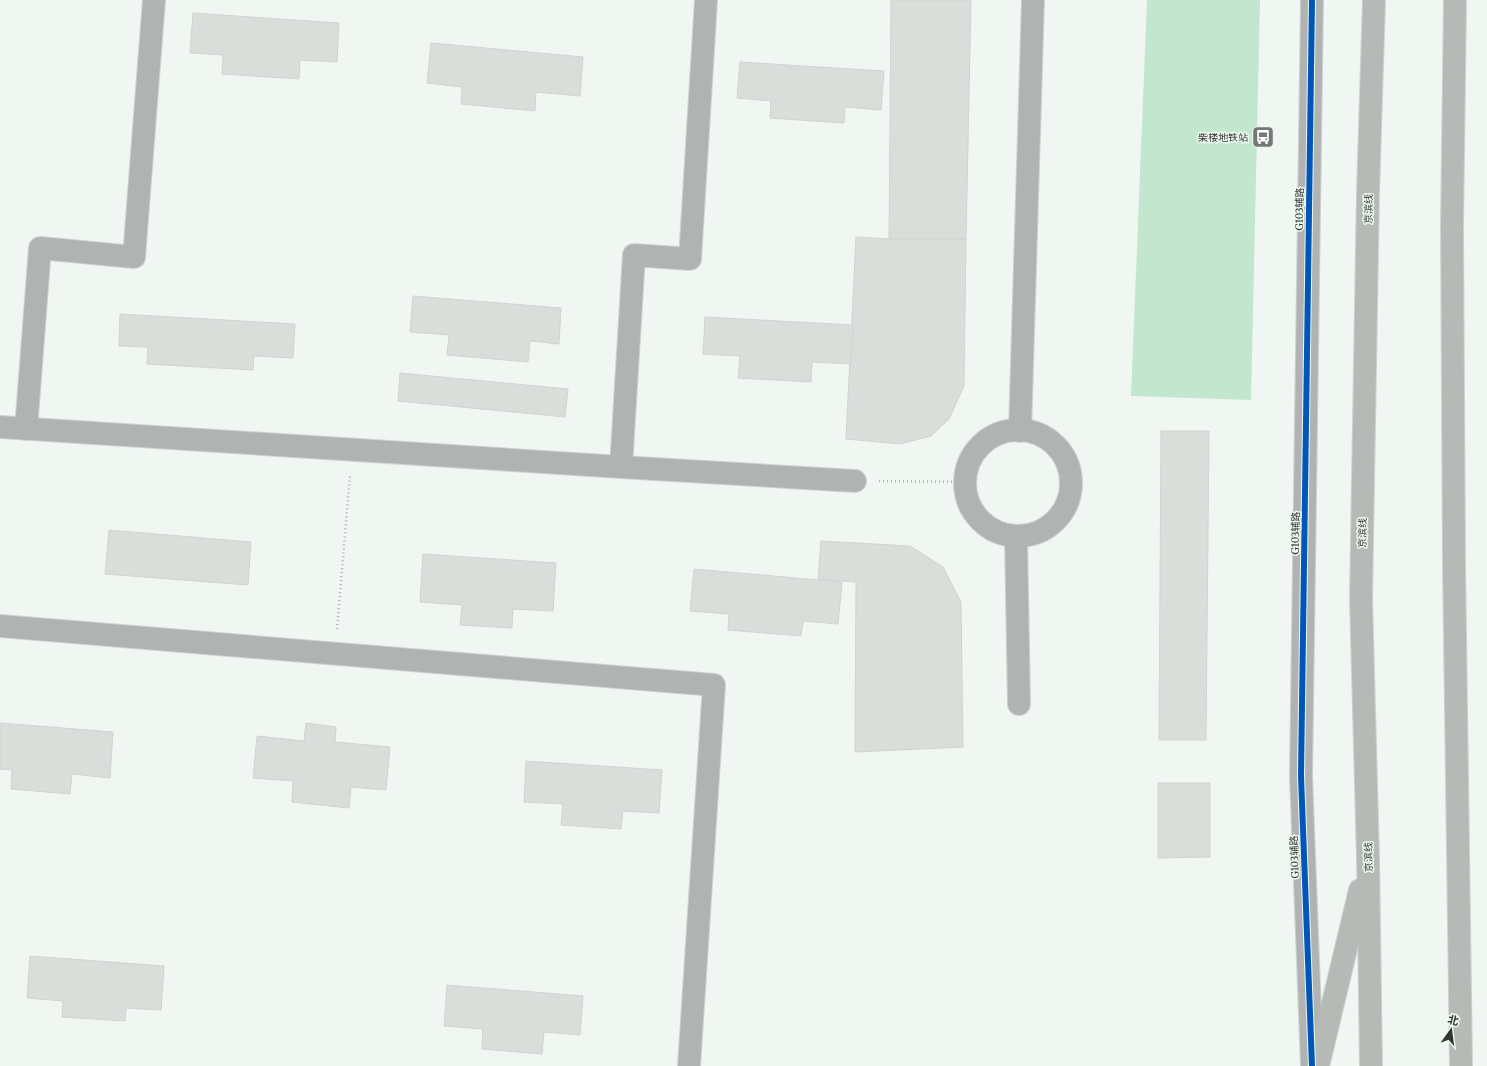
<svg xmlns="http://www.w3.org/2000/svg" width="1487" height="1066" font-family="Merriweather,'Noto Sans SC',serif">
	<style>
		.green { fill: #c3e6cf }
		.building { fill: #d9dedb; stroke: #d0d4d1 }
		.lines { fill: none; stroke-linecap: round; stroke-linejoin: round }
		.minor-casing { stroke: #cfd3d0; stroke-width: 24 }
		.highway-casing { stroke: #cfd3d0; stroke-width: 24 }
		.path { stroke: #b0b2b1; stroke-width: 2.5; stroke-dasharray: 1 3; stroke-linecap: butt }
		.minor { stroke: #b0b3b1; stroke-width: 22 }
		.highway { stroke: #b6bab7; stroke-width: 22 }
		.cycleway-casing { stroke: #eef8f1; stroke-width: 8 }
		.cycleway { stroke: #0057b8; stroke-width: 6 }
		.labels { text-anchor: middle; stroke-width: 3; stroke-linejoin: round; paint-order: stroke }
		.poi-label { font-size: 10px; fill: #323633; stroke: #eef8f1; text-anchor: end }
		.street-label { font-size: 10px; fill: #323633; stroke: #eef8f1 }
	</style>
	<rect width="100%" height="100%" fill="#f0f6f2"/>
	<!-- green -->
	<polygon class="green" points="1147,0 1260,0 1251,400 1131,396"/>
	<!-- building -->
	<g class="building">
		<polygon points="891,0 971,0 966,239 889,239"/>
		<polygon points="193,13 339,23 337,62 300,60 299,79 222,74 223,55 190,53"/>
		<polygon points="431,43 583,57 580,96 536,92 535,111 461,104 462,87 427,83"/>
		<polygon points="740,62 884,71 881,110 845,107 844,123 770,118 771,101 737,98"/>
		<polygon points="856,237 889,239 966,239 964,386 949,419 931,436 900,444 846,439"/>
		<polygon points="413,296 561,308 559,344 530,341 528,362 447,355 449,335 410,332"/>
		<polygon points="120,314 295,324 293,358 254,356 253,370 147,364 148,347 119,346"/>
		<polygon points="705,317 853,325 851,364 812,362 811,382 738,378 740,356 703,354"/>
		<polygon points="400,373 568,389 565,417 398,401"/>
		<polygon points="1161,431 1209,431 1206,740 1159,740"/>
		<polygon points="109,530 251,542 248,585 105,574"/>
		<polygon points="821,541 910,546 943,567 961,602 963,747 855,752 856,582 818,579"/>
		<polygon points="423,554 556,563 553,611 513,609 512,628 460,625 462,605 420,602"/>
		<polygon points="694,569 842,582 838,624 803,621 801,636 728,630 729,614 690,611"/>
		<polygon points="0,723 113,732 110,778 72,774 70,794 11,789 12,770 0,769"/>
		<polygon points="306,723 336,727 335,742 390,747 386,790 351,787 349,808 292,802 293,781 253,778 257,736 304,741"/>
		<polygon points="526,761 662,770 659,813 623,811 621,829 561,825 563,804 524,802"/>
		<polygon points="1158,783 1210,783 1210,857 1158,858"/>
		<polygon points="30,956 164,966 161,1010 126,1008 125,1021 62,1017 63,1001 27,998"/>
		<polygon points="447,985 583,996 580,1035 544,1032 542,1054 482,1049 483,1029 444,1026"/>
	</g>
	<g class="lines">
		<!-- minor casing -->
		<g class="minor-casing">
			<g id="minor">
				<polyline points="0,427 621,467 855,481"/>
				<polyline points="26,429 40,248 134,257 154,0"/>
				<circle cx="1018" cy="483" r="53"/>
				<polyline points="1020,431 1033,0"/>
				<polyline points="621,467 634,255 690,259 706,0"/>
				<polyline points="1016,537 1019,704"/>
				<polyline points="0,626 714,685 689,1066"/>
				<polyline points="1312,1066 1301,776 1312,0"/>
			</g>
		</g>
		<!-- highway casing -->
		<g class="highway-casing">
			<g id="highway">
				<polyline points="1455,0 1452,227 1454,563 1461,1066"/>
				<polyline points="1318,1066 1360,890"/>
				<polyline points="1371,1066 1368,858 1361,598 1368,192 1374,0"/>
			</g>
		</g>
		<!-- path -->
		<g class="path">
			<polyline points="879,481 965,482"/>
			<polyline points="337,629 350,475"/>
		</g>
		<!-- minor -->
		<use href="#minor" class="minor"/>
		<!-- highway -->
		<use href="#highway" class="highway"/>
		<!-- cycleway casing -->
		<g class="cycleway-casing">
			<polyline id="cycleway" points="1312,1066 1301,776 1312,0"/>
		</g>
		<!-- cycleway -->
		<use href="#cycleway" class="cycleway"/>
	</g>
	<!-- icons -->
	<defs>
		<g id="bus-square" transform="scale(1.15)"><rect x="-9" y="-9" width="18" height="18" rx="4" fill="#747976" stroke="#eef8f1"/><path d="M-5-6H5V4H4V6H2V4H-2V6H-4V4H-5ZM-3.5-4V0h7V-4ZM-3.5 1.2v1.5H-2V1.2ZM2 1.2v1.5H3.5V1.2Z" fill="#fff"/></g>
	</defs>
	<g fill-rule="evenodd">
		<use href="#bus-square" x="1263" y="137"/>
	</g>
	<g class="labels">
		<!-- poi labels -->
		<g class="poi-label">
			<text x="1248" y="141">柴楼地铁站</text>
		</g>
		<!-- street labels -->
		<g class="street-label">
			<text transform="translate(1299 209) rotate(-89)" y="4">G103辅路</text>
			<text transform="translate(1368 209) rotate(-89)" y="4">京滨线</text>
			<text transform="translate(1295 533) rotate(-89)" y="4">G103辅路</text>
			<text transform="translate(1362 533) rotate(-89)" y="4">京滨线</text>
			<text transform="translate(1294 857) rotate(-92)" y="4">G103辅路</text>
			<text transform="translate(1368 857) rotate(-91)" y="4">京滨线</text>
		</g>
	</g>
	<!-- north arrow -->
	<g transform="translate(1451 1030) rotate(14)" stroke="#eef8f1" stroke-width="3" paint-order="stroke">
	<path d="M0-3L7 15L0 10L-7 15Z" fill="#323633"/>
	<text y="-6" font-size="11" font-weight="bold" text-anchor="middle" fill="#323633">北</text>
	</g>
</svg>
